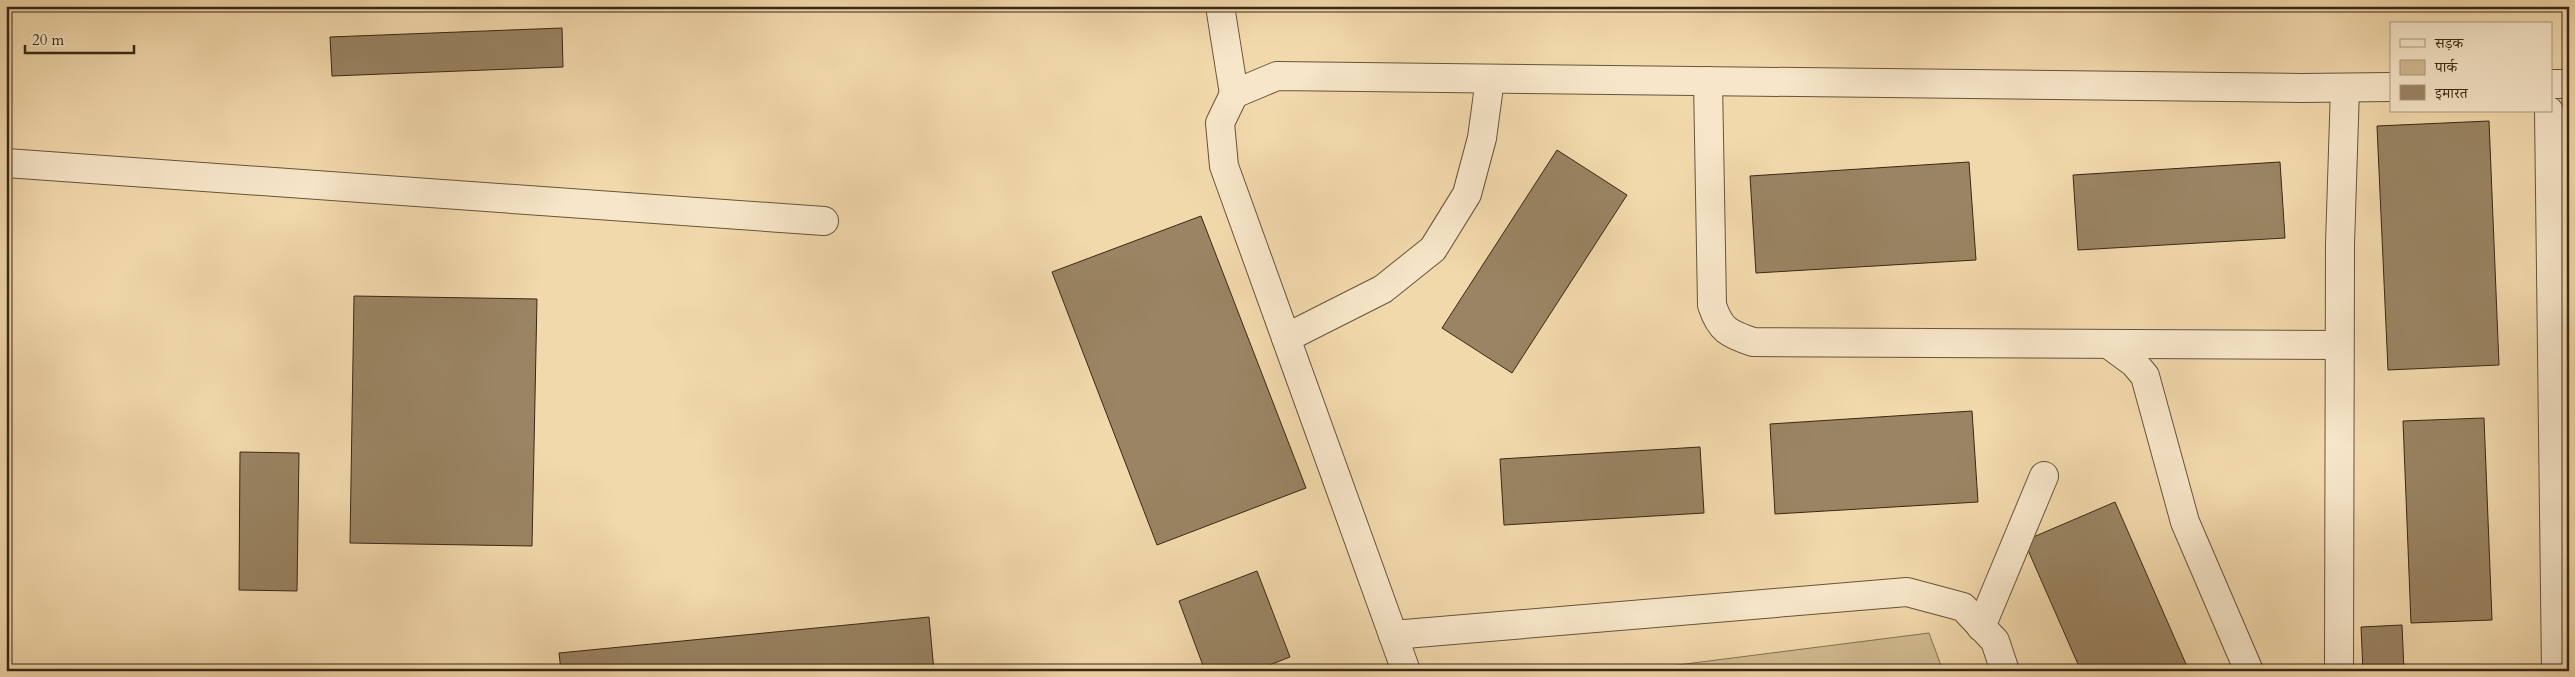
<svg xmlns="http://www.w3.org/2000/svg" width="2575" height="677" font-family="Cardo,'Noto Serif Devanagari',serif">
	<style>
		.green { fill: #d3bb92; stroke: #867253 }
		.building { fill: #9a8463; stroke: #3a2814 }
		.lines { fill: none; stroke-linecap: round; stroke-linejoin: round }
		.minor-casing { stroke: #68543a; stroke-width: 30 }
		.minor { stroke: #f7e6c9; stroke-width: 28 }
	</style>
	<rect width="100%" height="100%" fill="#f2d9ac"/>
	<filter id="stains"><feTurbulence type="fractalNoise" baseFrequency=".004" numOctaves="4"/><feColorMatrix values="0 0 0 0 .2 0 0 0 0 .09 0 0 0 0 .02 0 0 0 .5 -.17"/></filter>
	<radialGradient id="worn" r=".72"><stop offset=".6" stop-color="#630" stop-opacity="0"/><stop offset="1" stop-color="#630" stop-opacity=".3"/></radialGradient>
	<!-- green -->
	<polygon class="green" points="1929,633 1943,671 1630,671"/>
	<!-- building -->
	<g class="building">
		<polygon points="562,28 563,67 332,76 330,37"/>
		<polygon points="2489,121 2499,365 2388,370 2377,126"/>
		<polygon points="1557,150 1627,195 1512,373 1442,328"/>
		<polygon points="1969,162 1976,260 1756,273 1750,176"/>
		<polygon points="2280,162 2285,238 2078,250 2073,175"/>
		<polygon points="1201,216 1306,488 1157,545 1052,272"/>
		<polygon points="354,296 537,299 532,546 350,543"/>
		<polygon points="1972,411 1978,502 1775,514 1770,424"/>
		<polygon points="2484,418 2492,620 2411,623 2403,421"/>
		<polygon points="1700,447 1704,513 1504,525 1500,459"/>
		<polygon points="240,452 299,453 297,591 239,590"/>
		<polygon points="2115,502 2189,671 2081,671 2024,541"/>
		<polygon points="1257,571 1290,657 1254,671 1205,671 1179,601"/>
		<polygon points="929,617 934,671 561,671 559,653"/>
		<polygon points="2402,625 2404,671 2363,671 2361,627"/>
	</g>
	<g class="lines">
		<!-- minor casing -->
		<g class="minor-casing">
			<g id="minor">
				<polyline points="1220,6 1234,94"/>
				<path d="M1708,81L1712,305C1720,330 1729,334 1753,342L2339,345"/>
				<polyline points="2551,84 2569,84"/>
				<polyline points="2549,111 2556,671"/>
				<polyline points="6,163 824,221"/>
				<polyline points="1286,338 1383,289 1433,249 1467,194 1482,138 1490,79"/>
				<polyline points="2108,344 2134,363 2145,376 2185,522 2249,671"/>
				<polyline points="1981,627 2044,476"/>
				<polyline points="1393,635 1907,592 1963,607 1995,641 2005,671"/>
				<polyline points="1406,671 1224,166 1220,123 1234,94 1277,76 2302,88 2391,87"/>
				<polyline points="2339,671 2340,244 2345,88"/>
			</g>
		</g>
		<!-- minor -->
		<use href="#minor" class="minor"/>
	</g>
	<!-- margin -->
	<rect width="2575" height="677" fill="none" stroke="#f2d9ac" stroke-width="25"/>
	<rect x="8" y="8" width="2560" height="662" fill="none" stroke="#3a2814" stroke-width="2.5"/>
	<rect x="12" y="12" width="2550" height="652" fill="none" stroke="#3a2814"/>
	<!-- legend -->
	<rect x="2390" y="22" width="162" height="90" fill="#f7e6c9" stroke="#ab9a81"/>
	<rect x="2400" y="39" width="25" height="8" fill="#f7e6c9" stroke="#ab9a81"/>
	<text x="2435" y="48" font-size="15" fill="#3a2814">सड़क</text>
	<rect x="2400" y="60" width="25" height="15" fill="#d3bb92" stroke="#ab9a81"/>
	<text x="2435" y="72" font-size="15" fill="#3a2814">पार्क</text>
	<rect x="2400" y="85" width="25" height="15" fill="#9a8463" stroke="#ab9a81"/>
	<text x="2435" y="98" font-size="15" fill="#3a2814">इमारत</text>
	<!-- scale -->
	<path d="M25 45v8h109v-8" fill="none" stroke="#3a2814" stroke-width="2.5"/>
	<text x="32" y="45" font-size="15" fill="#3a2814" stroke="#f7e6c9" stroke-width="4" paint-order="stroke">20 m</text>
	<rect width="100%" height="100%" filter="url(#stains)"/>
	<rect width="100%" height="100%" fill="url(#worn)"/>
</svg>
